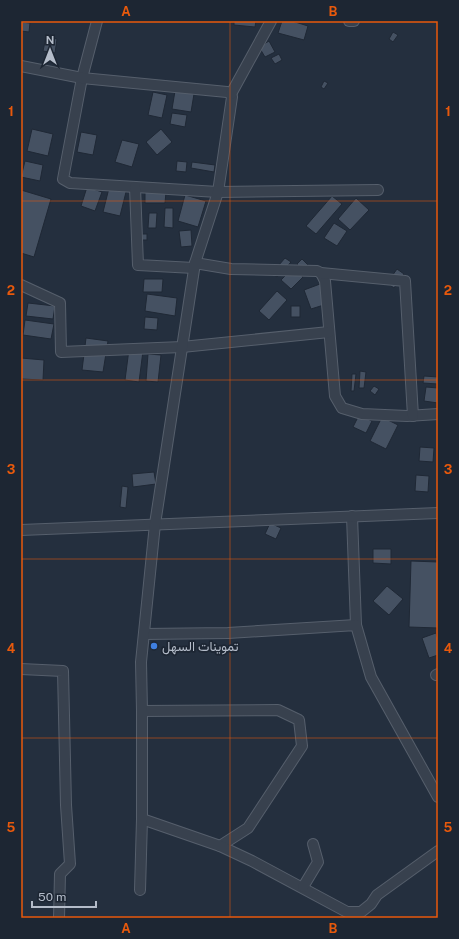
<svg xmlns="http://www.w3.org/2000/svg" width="459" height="939" font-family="'Public Sans',Vazirmatn,sans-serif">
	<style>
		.building { fill: #455162; stroke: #1f2835 }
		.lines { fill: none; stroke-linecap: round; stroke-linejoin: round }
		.minor-casing { stroke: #565f6c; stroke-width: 12 }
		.minor { stroke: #38414e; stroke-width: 10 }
		.grid { fill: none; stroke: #e8590c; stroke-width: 1; stroke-opacity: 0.55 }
		.shop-dot { fill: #3f7fe0; stroke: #1d2633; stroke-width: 1.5 }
		.labels { text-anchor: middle; stroke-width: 3.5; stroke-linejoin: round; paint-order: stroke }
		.poi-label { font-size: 13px; fill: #b4bcc9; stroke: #1d2633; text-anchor: start }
		.neatline { fill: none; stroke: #e8590c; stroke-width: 1.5 }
		.grid-label { font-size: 13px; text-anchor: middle; font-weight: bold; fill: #e8590c }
	</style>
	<rect width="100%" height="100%" fill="#242f3e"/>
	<!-- building -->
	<g class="building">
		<polygon points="234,21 256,21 255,27 234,25"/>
		<polygon points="282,21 292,21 308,26 304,40 278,33"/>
		<polygon points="21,22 30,23 29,32 21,31"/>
		<polygon points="393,32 398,35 393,42 389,39"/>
		<polygon points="46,37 57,39 55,53 43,51"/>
		<polygon points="269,41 275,52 265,57 259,47"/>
		<polygon points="279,54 282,60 275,64 271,58"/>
		<polygon points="324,81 328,83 324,89 321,87"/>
		<polygon points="175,91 194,94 191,112 172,109"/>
		<polygon points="153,92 167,95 162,118 148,115"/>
		<polygon points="172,113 187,115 185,127 170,124"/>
		<polygon points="32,129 53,134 48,156 27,151"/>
		<polygon points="161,129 172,142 157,155 146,142"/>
		<polygon points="81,132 97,135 93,155 77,152"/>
		<polygon points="122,140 139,144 132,167 115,162"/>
		<polygon points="25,161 43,165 40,181 21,177"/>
		<polygon points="177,161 187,162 186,172 176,171"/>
		<polygon points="192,162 215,165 214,172 191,168"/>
		<polygon points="110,184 127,188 120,216 103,212"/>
		<polygon points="87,187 102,192 95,211 81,206"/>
		<polygon points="21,190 51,199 34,257 21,253"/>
		<polygon points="145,191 166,192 165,203 145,203"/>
		<polygon points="185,195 206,201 198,227 178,221"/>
		<polygon points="332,196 342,204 316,234 306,226"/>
		<polygon points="356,198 369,210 350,230 338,219"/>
		<polygon points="165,208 173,208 173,228 164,227"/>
		<polygon points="149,213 157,213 156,228 148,228"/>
		<polygon points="334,223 347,231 337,246 324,238"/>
		<polygon points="191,230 192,246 181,247 179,231"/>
		<rect x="142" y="234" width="5" height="6"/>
		<polygon points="285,258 291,262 277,277 272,273"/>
		<polygon points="302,259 312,269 307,274 297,264"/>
		<polygon points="293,268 303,277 291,289 281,280"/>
		<polygon points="397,269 404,274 394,288 387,283"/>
		<polygon points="144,279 163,279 162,292 143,292"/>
		<polygon points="320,284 327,304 311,309 304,290"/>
		<polygon points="277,291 287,300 269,320 259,311"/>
		<polygon points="147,294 177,298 175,316 145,311"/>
		<polygon points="28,303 55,306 53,319 26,316"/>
		<rect x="291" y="306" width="9" height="11"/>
		<polygon points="145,317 158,318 157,330 144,329"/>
		<polygon points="25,320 54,324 51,339 23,335"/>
		<polygon points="86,338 108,341 103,372 82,370"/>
		<polygon points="129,349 143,351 139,382 125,380"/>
		<polygon points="148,354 161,355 158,382 146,381"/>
		<polygon points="21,358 44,360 43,380 21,379"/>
		<polygon points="360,371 366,372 364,388 359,388"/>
		<polygon points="352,374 356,374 354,391 351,391"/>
		<polygon points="424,376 438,377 438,384 423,383"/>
		<polygon points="374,386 379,389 375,395 370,391"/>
		<polygon points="426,387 438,388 438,403 424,401"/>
		<polygon points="359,415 372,421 366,433 353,427"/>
		<polygon points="382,417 398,425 386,449 370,441"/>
		<polygon points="420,447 434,448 433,462 419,461"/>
		<polygon points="154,472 156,484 133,487 132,474"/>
		<polygon points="416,475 429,476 428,492 415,491"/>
		<polygon points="122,486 128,487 126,508 120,507"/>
		<polygon points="270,523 281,528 276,539 265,534"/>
		<rect x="436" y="541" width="2" height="16"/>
		<polygon points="373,549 391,549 391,564 373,563"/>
		<polygon points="411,561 438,562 438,628 409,627"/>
		<polygon points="387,586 403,599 389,615 373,601"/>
		<polygon points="436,633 438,640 438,655 429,658 422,638"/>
	</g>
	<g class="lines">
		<!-- minor casing -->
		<g class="minor-casing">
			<g id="minor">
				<polyline points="97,21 82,78 63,179 70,183 218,192 378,190"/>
				<polyline points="349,21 354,21"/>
				<polyline points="21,66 82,78 227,92 231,94 232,97 218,192 195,263"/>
				<polyline points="231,94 271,21"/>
				<polyline points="135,187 138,265 194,268"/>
				<polyline points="321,273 325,281 335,396 342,408 362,414 407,416 438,414"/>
				<polyline points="21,285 60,303 61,352 182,347 329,332"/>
				<polyline points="352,516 356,625"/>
				<polyline points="21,530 438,513"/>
				<polyline points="144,634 228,633 356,625 371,677 438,797"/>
				<polyline points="21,669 63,671 66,805 70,864 60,874 59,918"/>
				<polyline points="436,675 438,674"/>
				<polyline points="142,711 278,710 299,720 302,746 248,828 220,846"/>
				<polyline points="142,819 220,846 252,861 347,912 361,912 371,904 377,895 438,851"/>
				<polyline points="303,887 318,862 313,844"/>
				<polyline points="140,890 142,819 142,711 141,662 155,524 195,263 231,269 317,271 321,273 405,281 413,416"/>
			</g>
		</g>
		<!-- minor -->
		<use href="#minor" class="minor"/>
	</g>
	<!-- grid -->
	<path class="grid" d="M230,21V918M21,201H438M21,380H438M21,559H438M21,738H438"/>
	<!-- markers -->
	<circle class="shop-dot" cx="154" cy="646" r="4"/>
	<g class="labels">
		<!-- poi labels -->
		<g class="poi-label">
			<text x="162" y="651">تموينات السهل</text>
		</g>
	</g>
	<!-- border -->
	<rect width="459" height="939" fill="none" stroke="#1d2633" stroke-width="44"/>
	<!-- north arrow -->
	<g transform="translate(50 50)" stroke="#1d2633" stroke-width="3" paint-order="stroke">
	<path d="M0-3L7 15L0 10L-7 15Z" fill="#b4bcc9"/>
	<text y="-6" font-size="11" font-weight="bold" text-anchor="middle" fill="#b4bcc9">N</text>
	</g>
	<!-- scale -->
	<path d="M32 901v6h64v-6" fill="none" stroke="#b4bcc9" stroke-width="2"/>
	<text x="38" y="901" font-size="12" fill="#b4bcc9" stroke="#1d2633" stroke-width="3" paint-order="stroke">50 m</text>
	<rect x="22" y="22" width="415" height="895" class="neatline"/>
	<g class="grid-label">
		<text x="126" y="16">A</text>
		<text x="333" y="16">B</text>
		<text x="11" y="116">1</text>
		<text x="448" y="116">1</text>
		<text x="11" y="295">2</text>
		<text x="448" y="295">2</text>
		<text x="11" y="474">3</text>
		<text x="448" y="474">3</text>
		<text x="11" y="653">4</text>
		<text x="448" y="653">4</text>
		<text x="11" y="832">5</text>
		<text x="448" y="832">5</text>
		<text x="126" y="933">A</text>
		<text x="333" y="933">B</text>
	</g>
</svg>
